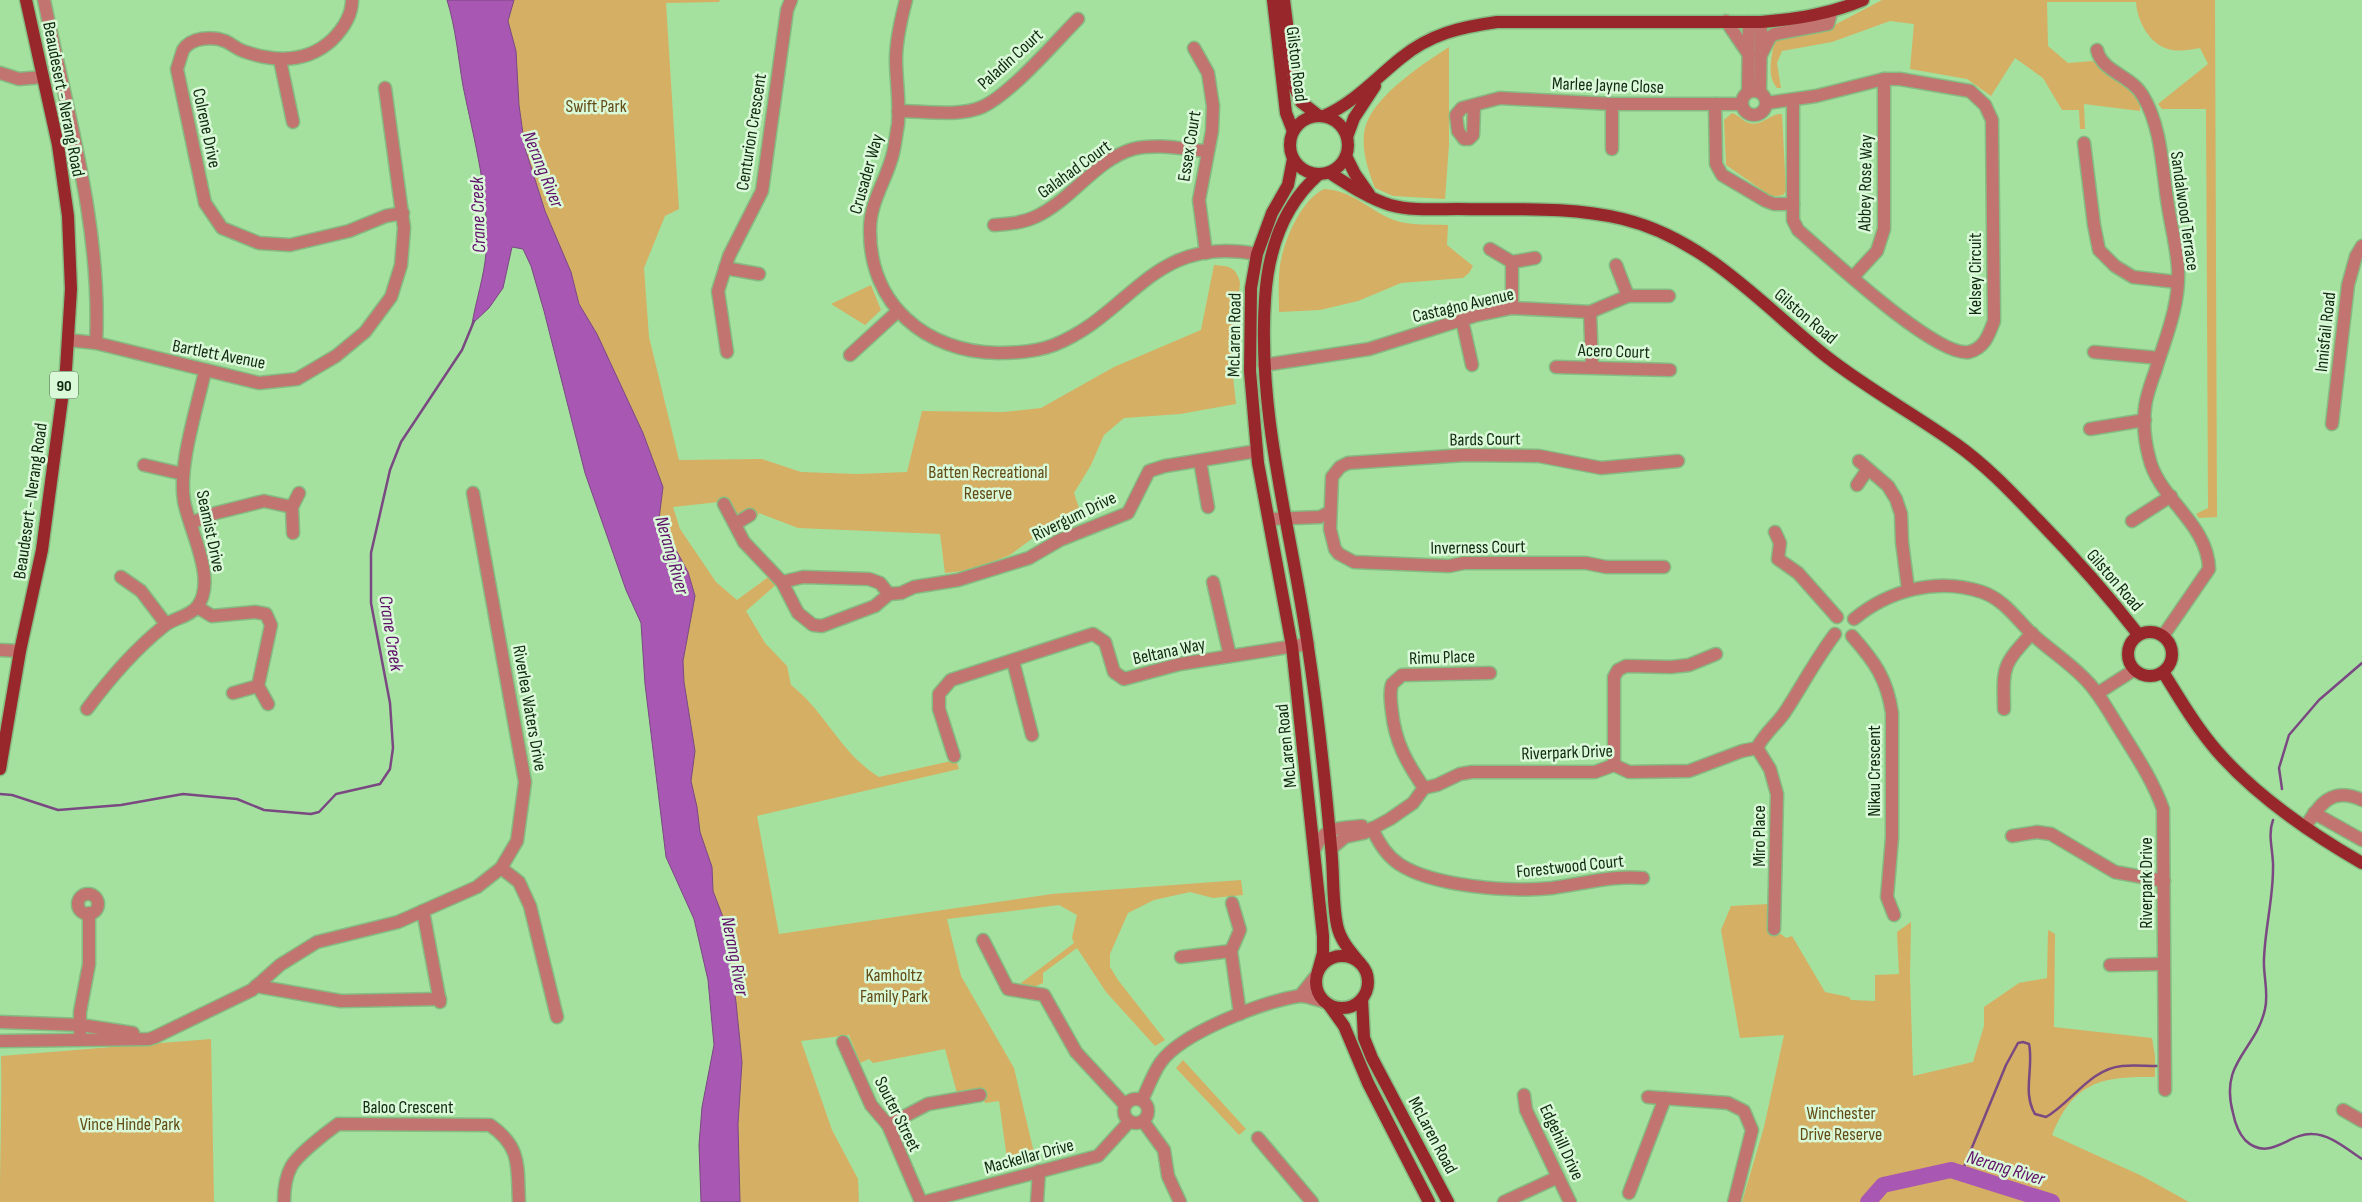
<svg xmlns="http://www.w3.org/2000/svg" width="2362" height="1202" font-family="'Sofia Sans Condensed',sans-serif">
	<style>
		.green { fill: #d5af63 }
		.water { fill: #a857b3; stroke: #7a4982 }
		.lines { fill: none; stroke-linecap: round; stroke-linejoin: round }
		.stream { stroke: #7a4982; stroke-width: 2.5 }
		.river { stroke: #a857b3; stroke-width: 16 }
		.minor-casing { stroke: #86bc82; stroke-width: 15 }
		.major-casing { stroke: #86bc82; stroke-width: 15 }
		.minor { stroke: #c17470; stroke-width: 12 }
		.major { stroke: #98272c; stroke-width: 12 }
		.labels { text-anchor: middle; stroke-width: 5; stroke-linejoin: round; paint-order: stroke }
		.shield { fill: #daf9d8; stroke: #4d674c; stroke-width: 1 }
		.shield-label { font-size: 16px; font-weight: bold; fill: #102910 }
		.street-label { font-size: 18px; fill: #102910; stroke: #daf9d8 }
		.park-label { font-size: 18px; fill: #634b16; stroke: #daf9d8 }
		.water-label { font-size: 19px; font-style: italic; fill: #5f1169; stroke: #daf9d8 }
	</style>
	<rect width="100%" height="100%" fill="#a4e19f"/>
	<!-- green -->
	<g class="green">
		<path d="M514,0H720L719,2L666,3L679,209L665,216L644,268L649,337L679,460L762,459L801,472L857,474L907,472L922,411L1003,412L1041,408L1114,367L1201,330L1214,265C1229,266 1236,267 1240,282L1233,376L1236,404L1180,414L1124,418L1104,435L1091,465L1074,493L1082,517L1041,532L1010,555L992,562L963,571L945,573L940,534L798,528L759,513L757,517L737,514L728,501L673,507L680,529L716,582L737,600L771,575L778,583L746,611L765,643L787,666L791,685C825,711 841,754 879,777L956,760L959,769L757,816L779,934L1052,894L1241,880L1243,895L1213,898L1190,892L1154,900L1128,913L1110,954V967L1118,980L1165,1040L1155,1046L1106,992L1077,948L1043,973V983L1029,989L1021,983L1074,943L1072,938L1077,915L1059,905L947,919L961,976L1014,1068L1036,1161L1008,1166L999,1101L985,1103L980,1090L957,1093L945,1049L873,1063L869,1059L860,1063L849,1035L801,1041L832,1130L858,1179L859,1202H740L738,1124L742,1062L736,1002L723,917L713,891L712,867L700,832L697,807L690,781L695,751L684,682L683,661L695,596L688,572L659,519L663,487L643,433L597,334L579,304L571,272L545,211L525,148L519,105L516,51L508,21Z"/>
		<path d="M1882,0H2215L2217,517L2199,518L2196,514L2208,508L2206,109H2162L2158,104L2208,64L2200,48C2189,50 2179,52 2168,49C2149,44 2137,20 2136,2H2047L2048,46L2068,63L2093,61C2099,67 2105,73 2111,77C2125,86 2142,92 2140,111L2084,104L2085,129H2080L2079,110H2062L2043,78L2015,58L1991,96L1967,79L1910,69L1914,24L1890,21L1832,42L1782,51L1777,63L1781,88H1777C1766,75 1772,57 1774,42L1781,37L1823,31Z"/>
		<path d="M1449,47V145L1445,199L1393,196L1375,188C1368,170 1362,152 1364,133C1369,98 1422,65 1449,47Z"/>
		<path d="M1732,113C1739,115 1742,121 1749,123C1762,127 1770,113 1782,114L1786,191L1783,195L1772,197L1726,165L1724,120Z"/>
		<path d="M1324,189C1352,190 1370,211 1394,220C1411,226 1431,224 1448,225L1447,245L1473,266L1469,273L1463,278L1401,283L1358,301L1320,310L1279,312C1279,296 1278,280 1280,265C1284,240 1301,200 1324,189Z"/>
		<polygon points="871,285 881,310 865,325 831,304"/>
		<path d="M1769,904V933L1781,934L1786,938L1792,936L1825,992L1849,997L1851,1000L1875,1001V975L1899,974L1897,932L1911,922L1910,976L1913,1076L1973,1062L1984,1026V1007L2019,983L2047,978L2048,930L2055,934L2054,1027L2152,1038L2155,1056V1077C2103,1076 2073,1081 2052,1135L2142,1176L2189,1202H1872L1881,1188L1866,1202H1742L1764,1127L1784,1035L1740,1038L1721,930L1731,906Z"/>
		<path d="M211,1039L214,1202H0C0,1153 2,1105 1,1056Z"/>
		<polygon points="1183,1060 1246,1129 1239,1135 1176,1068"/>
	</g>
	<!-- water -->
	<path class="water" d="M447,0H514L508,21L516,51L519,105L525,148L545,211L571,272L579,304L597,334L643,433L663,487L659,519L688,572L695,596L683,661L684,682L695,751L691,781L697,807L700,832L712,867L713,891L723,917L736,1002L742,1062L738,1124L740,1202H701L699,1145L702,1107L714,1045L708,980L694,919L666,857L645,684L641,623L626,590L585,473L544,311L531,266L523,249L512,247L503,288L489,308L472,324C476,300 484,277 486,253C490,197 474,140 463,86C458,57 456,29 447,0Z"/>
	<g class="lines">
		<!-- stream -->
		<g class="stream">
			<polyline points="2282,789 2279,768 2289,735 2319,700 2362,663"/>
			<polyline points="0,794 12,795 58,810 121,805 183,794 237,799 264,810 311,814 319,812 336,794 380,784 390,769 393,748 390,703 371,603 371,553 390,470 401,442 462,350 474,321"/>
			<path d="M2273,820C2267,836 2274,853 2273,869C2273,899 2265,929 2264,959C2263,975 2269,993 2265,1009C2256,1051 2219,1061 2233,1113C2235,1123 2238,1132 2245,1140C2269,1163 2288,1133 2312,1134C2330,1134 2348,1150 2362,1159"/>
			<path d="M1961,1174L2006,1065L2018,1043L2023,1042L2029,1044C2034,1068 2022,1093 2035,1114L2046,1117C2072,1102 2090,1069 2122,1066C2133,1065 2145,1066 2157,1066"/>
		</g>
		<!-- river -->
		<polyline class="river" points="1868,1202 1883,1185 1951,1170 2052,1202"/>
		<!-- minor casing -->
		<g class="minor-casing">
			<g id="minor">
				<path d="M44,0C67,112 102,228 96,343"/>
				<path d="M352,0C352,16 343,29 332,40C307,63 276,62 246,52C238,50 232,44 225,41C213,36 191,37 183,50C181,56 179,63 177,69L205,203L222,228L259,243L290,245L349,231L386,216L403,213"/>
				<path d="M906,0C901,19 896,39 896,59C896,81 900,102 898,124C896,135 895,147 892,157C885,182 870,203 870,229C869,305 926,352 998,353C1017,353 1036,352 1054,345C1132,314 1152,234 1257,254"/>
				<polyline points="1726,21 1749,55"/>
				<polyline points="1194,48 1208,73 1213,106 1212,131 1199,200 1206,253"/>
				<path d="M2097,50C2102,72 2131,75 2143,96C2162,128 2162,169 2168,206C2171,226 2177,248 2178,269C2180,305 2165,339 2155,372C2151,383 2146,397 2145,408C2143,424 2145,442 2149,457C2158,499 2208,523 2209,569L2163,636"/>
				<polyline points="1761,55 1770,37 1775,34 1828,24 1831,13"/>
				<polyline points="280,60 293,122"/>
				<polyline points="0,73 19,79 43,77"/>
				<circle cx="1754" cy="103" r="12"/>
				<polyline points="1748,92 1749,22"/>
				<polyline points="1760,92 1761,22"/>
				<path d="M1767,103L1816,96L1884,79H1900L1970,91L1985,105L1992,120L1994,321C1989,334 1985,348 1969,352C1936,358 1826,254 1798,230L1793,220V101"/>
				<polyline points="1715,104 1716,164 1722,175 1766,201 1774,204 1793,204"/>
				<polyline points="1474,106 1473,135 1469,139 1464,139 1458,131 1456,115 1462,108 1500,98 1612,104 1742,104"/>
				<path d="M898,111C924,111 959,117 982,107C1011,94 1054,43 1078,19"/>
				<polyline points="2084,143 2094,225 2099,250 2115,266 2133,277 2177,282"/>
				<polyline points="1612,149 1612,104"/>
				<path d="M994,225C1008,224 1022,223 1035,217C1071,201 1095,160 1133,149C1156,143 1183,149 1206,151"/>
				<polyline points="1490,249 1512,262 1535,258"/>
				<polyline points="1512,262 1512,308"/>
				<polyline points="1616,265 1628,296"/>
				<polyline points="725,268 759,274"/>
				<polyline points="1853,277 1877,251 1884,229 1884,79"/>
				<polyline points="1590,312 1592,367"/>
				<polyline points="1462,320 1472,365"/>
				<polyline points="68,340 96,343 259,383 297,379 336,356 365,332 391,297 401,265 404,228 385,88"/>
				<polyline points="727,352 718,291 729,256 762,191 787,10 791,0"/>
				<polyline points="2094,352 2159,358"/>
				<polyline points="850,355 897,312"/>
				<polyline points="1264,365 1369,349 1474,316 1512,308 1590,312 1628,296 1669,296"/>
				<polyline points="1556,367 1670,370"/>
				<polyline points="2332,424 2348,285 2356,256 2362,246"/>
				<polyline points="2090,429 2145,420"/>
				<polyline points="1200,461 1208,507"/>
				<polyline points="1859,461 1888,486 1896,499 1901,514 1902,542 1908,589"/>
				<polyline points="144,465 183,474"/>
				<polyline points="1857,485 1868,469"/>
				<polyline points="724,504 744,542 782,582"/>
				<polyline points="292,507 299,493"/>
				<polyline points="1269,519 1320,517 1330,512"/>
				<polyline points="2132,521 2171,496"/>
				<polyline points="191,523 216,513 264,501 292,507 293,533"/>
				<polyline points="735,524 750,515"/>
				<polyline points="1775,532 1780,543 1778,559 1798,573 1837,617"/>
				<polyline points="1664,567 1606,567 1586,563 1464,563 1449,566 1354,562 1339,554 1335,549 1330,529 1332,477 1340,467 1348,463 1465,455 1539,456 1601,468 1678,461"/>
				<polyline points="121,577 141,591 166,624"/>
				<polygon points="803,577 869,579 880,583 889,594 875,606 822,626 813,625 798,613 782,582"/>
				<polyline points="1213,582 1230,656"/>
				<polyline points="889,594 901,593 914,587 958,580 1029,558 1060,540 1128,513 1149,471 1165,466 1257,451"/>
				<polyline points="197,607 212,616 255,612 266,614 271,625 258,686 233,693"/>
				<path d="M1854,619C1889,590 1938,577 1982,592C2003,599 2016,618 2031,633C2047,648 2067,661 2083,677C2097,690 2106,707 2116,723C2133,751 2152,778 2163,809L2165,1090"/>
				<path d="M1852,636C1875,662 1887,679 1892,713V838L1887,897L1894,915"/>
				<polyline points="0,650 20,651"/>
				<polyline points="1013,661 1032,735"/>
				<polyline points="258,686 268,704"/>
				<polyline points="2098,693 2134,670"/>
				<path d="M87,709C110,678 134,650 164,626C173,618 189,617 197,607C218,580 189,530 184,501C178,466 197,408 205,371"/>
				<path d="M2004,709C2003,666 2002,666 2032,633"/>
				<polyline points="1757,748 1770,769 1777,794 1774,929"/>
				<polyline points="954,756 939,709 939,694 951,680 1093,634 1105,642 1114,672 1124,679 1180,664 1308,644"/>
				<polyline points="1614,765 1614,677 1618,670 1626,666 1671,667 1689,665 1716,654"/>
				<path d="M1424,788C1407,763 1395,742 1392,712C1391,703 1389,693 1392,684L1402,675L1490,673"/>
				<polyline points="2314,813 2362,840"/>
				<path d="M2305,827C2320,804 2332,786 2362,800"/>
				<path d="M1372,828C1378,842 1386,855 1399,864C1434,887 1511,892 1552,888C1583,884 1612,875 1643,878"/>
				<polyline points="2012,836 2037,832 2051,834 2115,872 2164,881"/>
				<path d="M1332,848L1345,837L1364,833L1390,819L1413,803L1424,788L1437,785L1460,774L1472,772H1595L1614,765L1629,772L1689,771L1742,751L1757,748C1764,734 1776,725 1785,712C1802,686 1816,659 1835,634"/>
				<path d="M1315,849C1324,826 1340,828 1362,826"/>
				<polyline points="501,868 519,882 530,906 557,1017"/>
				<circle cx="88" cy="904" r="10"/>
				<polyline points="423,911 440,1002"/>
				<polyline points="983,940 1008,989 1044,995 1076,1052 1125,1105"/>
				<polyline points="1231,951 1240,930 1232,903"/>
				<polyline points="1181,957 1231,951 1240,1014"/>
				<polyline points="2110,965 2163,964"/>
				<polyline points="256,986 341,1001 440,999"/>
				<polyline points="1300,996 1316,976"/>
				<polyline points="0,1022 81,1025 133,1033"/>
				<polyline points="80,1032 80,1012 89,964 89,913"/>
				<polyline points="0,1041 149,1039 155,1037 252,990 280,965 317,942 398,922 477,887 501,868 517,841 525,782 473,493"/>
				<polyline points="843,1042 871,1105 888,1125 921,1202"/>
				<polyline points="1524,1095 1526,1110 1570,1202"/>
				<polyline points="1648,1097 1728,1103 1744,1111 1752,1130 1734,1202"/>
				<circle cx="1136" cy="1111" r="12"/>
				<path d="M1142,1100C1148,1088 1153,1073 1161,1062C1183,1032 1263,1002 1299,996C1306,995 1317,1000 1325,1002"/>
				<polyline points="2343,1110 2362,1121"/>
				<polyline points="1143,1121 1164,1150 1168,1176 1180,1202"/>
				<polyline points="888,1125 928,1104 980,1095"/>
				<polyline points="1258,1138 1312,1202"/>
				<polyline points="1629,1193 1665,1098"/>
				<path d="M284,1202C284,1190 285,1178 291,1167C297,1155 327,1132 338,1124L490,1125C522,1147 517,1167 519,1202"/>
				<polyline points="924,1202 1098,1156 1129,1122"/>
				<polyline points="1037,1202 1039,1171"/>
				<polyline points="1504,1202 1558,1177"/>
			</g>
		</g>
		<!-- major casing -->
		<g class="major-casing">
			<g id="major">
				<polyline points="1273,0 1286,113 1293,131"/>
				<polyline points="1284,0 1295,88 1301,102 1319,116"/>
				<circle cx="1319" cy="145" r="29"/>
				<path d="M1324,116C1354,103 1376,78 1401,58C1430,34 1461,27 1497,22H1761C1797,19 1830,14 1863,0"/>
				<polyline points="1347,137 1354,118 1375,86"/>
				<polyline points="1346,156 1355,174 1369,194"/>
				<polyline points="1293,159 1288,185 1272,213 1257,254 1251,288 1250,371 1258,463 1292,646 1323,936 1323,953 1318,971"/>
				<path d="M1330,173C1349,185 1368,198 1390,205C1411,211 1436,209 1458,209C1513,210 1569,206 1623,219C1706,239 1763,306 1827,357C1868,389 1914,414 1956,444C1987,466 2013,494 2039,521C2074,557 2107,594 2138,634"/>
				<path d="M1318,175C1282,207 1268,251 1265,299C1257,417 1292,532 1308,647C1318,713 1325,780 1331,847C1334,872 1332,900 1337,925C1340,940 1350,951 1360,963"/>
				<circle cx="2150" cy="654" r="22"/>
				<path d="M2163,672C2180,699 2196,727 2217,751C2257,797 2310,833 2362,863"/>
				<polyline points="0,769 20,651 42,550 66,369 71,289 68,216 58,145 26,0"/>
				<circle cx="1342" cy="982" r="26"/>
				<polyline points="1362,999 1364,1038 1372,1058 1448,1202"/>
				<polyline points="1329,1005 1344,1026 1368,1083 1429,1202"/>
			</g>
		</g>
		<!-- minor -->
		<use href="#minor" class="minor"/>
		<!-- major -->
		<use href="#major" class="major"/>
	</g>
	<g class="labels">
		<!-- shield labels -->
		<rect class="shield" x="50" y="371.5" width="28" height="27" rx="4"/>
		<g class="shield-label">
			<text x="64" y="391">90</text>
		</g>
		<!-- street labels -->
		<g class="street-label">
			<text transform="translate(1010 59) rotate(-42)" y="6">Paladin Court</text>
			<text transform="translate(1297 64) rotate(83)" y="6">Gilston Road</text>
			<text transform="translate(1608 85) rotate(2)" y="6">Marlee Jayne Close</text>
			<text transform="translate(64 99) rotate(79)" y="6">Beaudesert - Nerang Road</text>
			<text transform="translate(207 128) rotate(78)" y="6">Colrene Drive</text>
			<text transform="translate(751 132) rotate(-81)" y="6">Centurion Crescent</text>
			<text transform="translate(1189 146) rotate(-81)" y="6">Essex Court</text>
			<text transform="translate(1074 169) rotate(-36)" y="6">Galahad Court</text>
			<text transform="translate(866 174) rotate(-74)" y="6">Crusader Way</text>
			<text transform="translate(1865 183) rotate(-89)" y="6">Abbey Rose Way</text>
			<text transform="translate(2185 211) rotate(82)" y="6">Sandalwood Terrace</text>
			<text transform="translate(1975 274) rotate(-90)" y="6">Kelsey Circuit</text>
			<text transform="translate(1463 305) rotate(-13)" y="6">Castagno Avenue</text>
			<text transform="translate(1806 316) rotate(40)" y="6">Gilston Road</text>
			<text transform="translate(2325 332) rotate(-84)" y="6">Innisfail Road</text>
			<text transform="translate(1234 335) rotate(-89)" y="6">McLaren Road</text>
			<text transform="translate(1614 351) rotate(2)" y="6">Acero Court</text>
			<text transform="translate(219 354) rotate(11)" y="6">Bartlett Avenue</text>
			<text transform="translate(1485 439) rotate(-1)" y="6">Bards Court</text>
			<text transform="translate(30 501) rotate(-82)" y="6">Beaudesert - Nerang Road</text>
			<text transform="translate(1074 516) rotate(-26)" y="6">Rivergum Drive</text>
			<text transform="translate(211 531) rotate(78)" y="6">Seamist Drive</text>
			<text transform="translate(1478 547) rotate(-1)" y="6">Inverness Court</text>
			<text transform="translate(2115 580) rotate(49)" y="6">Gilston Road</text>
			<text transform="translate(1169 651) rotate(-12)" y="6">Beltana Way</text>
			<text transform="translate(1442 657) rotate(-2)" y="6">Rimu Place</text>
			<text transform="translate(530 708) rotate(80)" y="6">Riverlea Waters Drive</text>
			<text transform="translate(1286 746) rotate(-96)" y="6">McLaren Road</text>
			<text transform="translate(1567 752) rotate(-2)" y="6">Riverpark Drive</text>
			<text transform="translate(1874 771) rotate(-90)" y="6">Nikau Crescent</text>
			<text transform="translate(1759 836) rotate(-90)" y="6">Miro Place</text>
			<text transform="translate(1570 866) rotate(-6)" y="6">Forestwood Court</text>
			<text transform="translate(2146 883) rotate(-90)" y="6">Riverpark Drive</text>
			<text x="408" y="1113">Baloo Crescent</text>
			<text transform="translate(898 1114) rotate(63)" y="6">Souter Street</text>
			<text transform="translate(1433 1135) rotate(62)" y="6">McLaren Road</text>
			<text transform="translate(1562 1142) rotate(65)" y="6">Edgehill Drive</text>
			<text transform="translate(1029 1156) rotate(-15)" y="6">Mackellar Drive</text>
		</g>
		<!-- park labels -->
		<g class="park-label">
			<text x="596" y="112">Swift Park</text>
			<text x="988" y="478">Batten Recreational<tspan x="988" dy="21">Reserve</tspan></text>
			<text x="894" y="981">Kamholtz<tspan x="894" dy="21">Family Park</tspan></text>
			<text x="1841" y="1119">Winchester<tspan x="1841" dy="21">Drive Reserve</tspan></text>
			<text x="130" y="1130">Vince Hinde Park</text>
		</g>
		<!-- water labels -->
		<g class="water-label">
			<text transform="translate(544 169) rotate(68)" y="7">Nerang River</text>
			<text transform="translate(477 215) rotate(-92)" y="7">Crane Creek</text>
			<text transform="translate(673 555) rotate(74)" y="7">Nerang River</text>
			<text transform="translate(392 633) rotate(81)" y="7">Crane Creek</text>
			<text transform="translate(736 956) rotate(79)" y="7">Nerang River</text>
			<text transform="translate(2006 1167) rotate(17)" y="7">Nerang River</text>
		</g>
	</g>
</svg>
